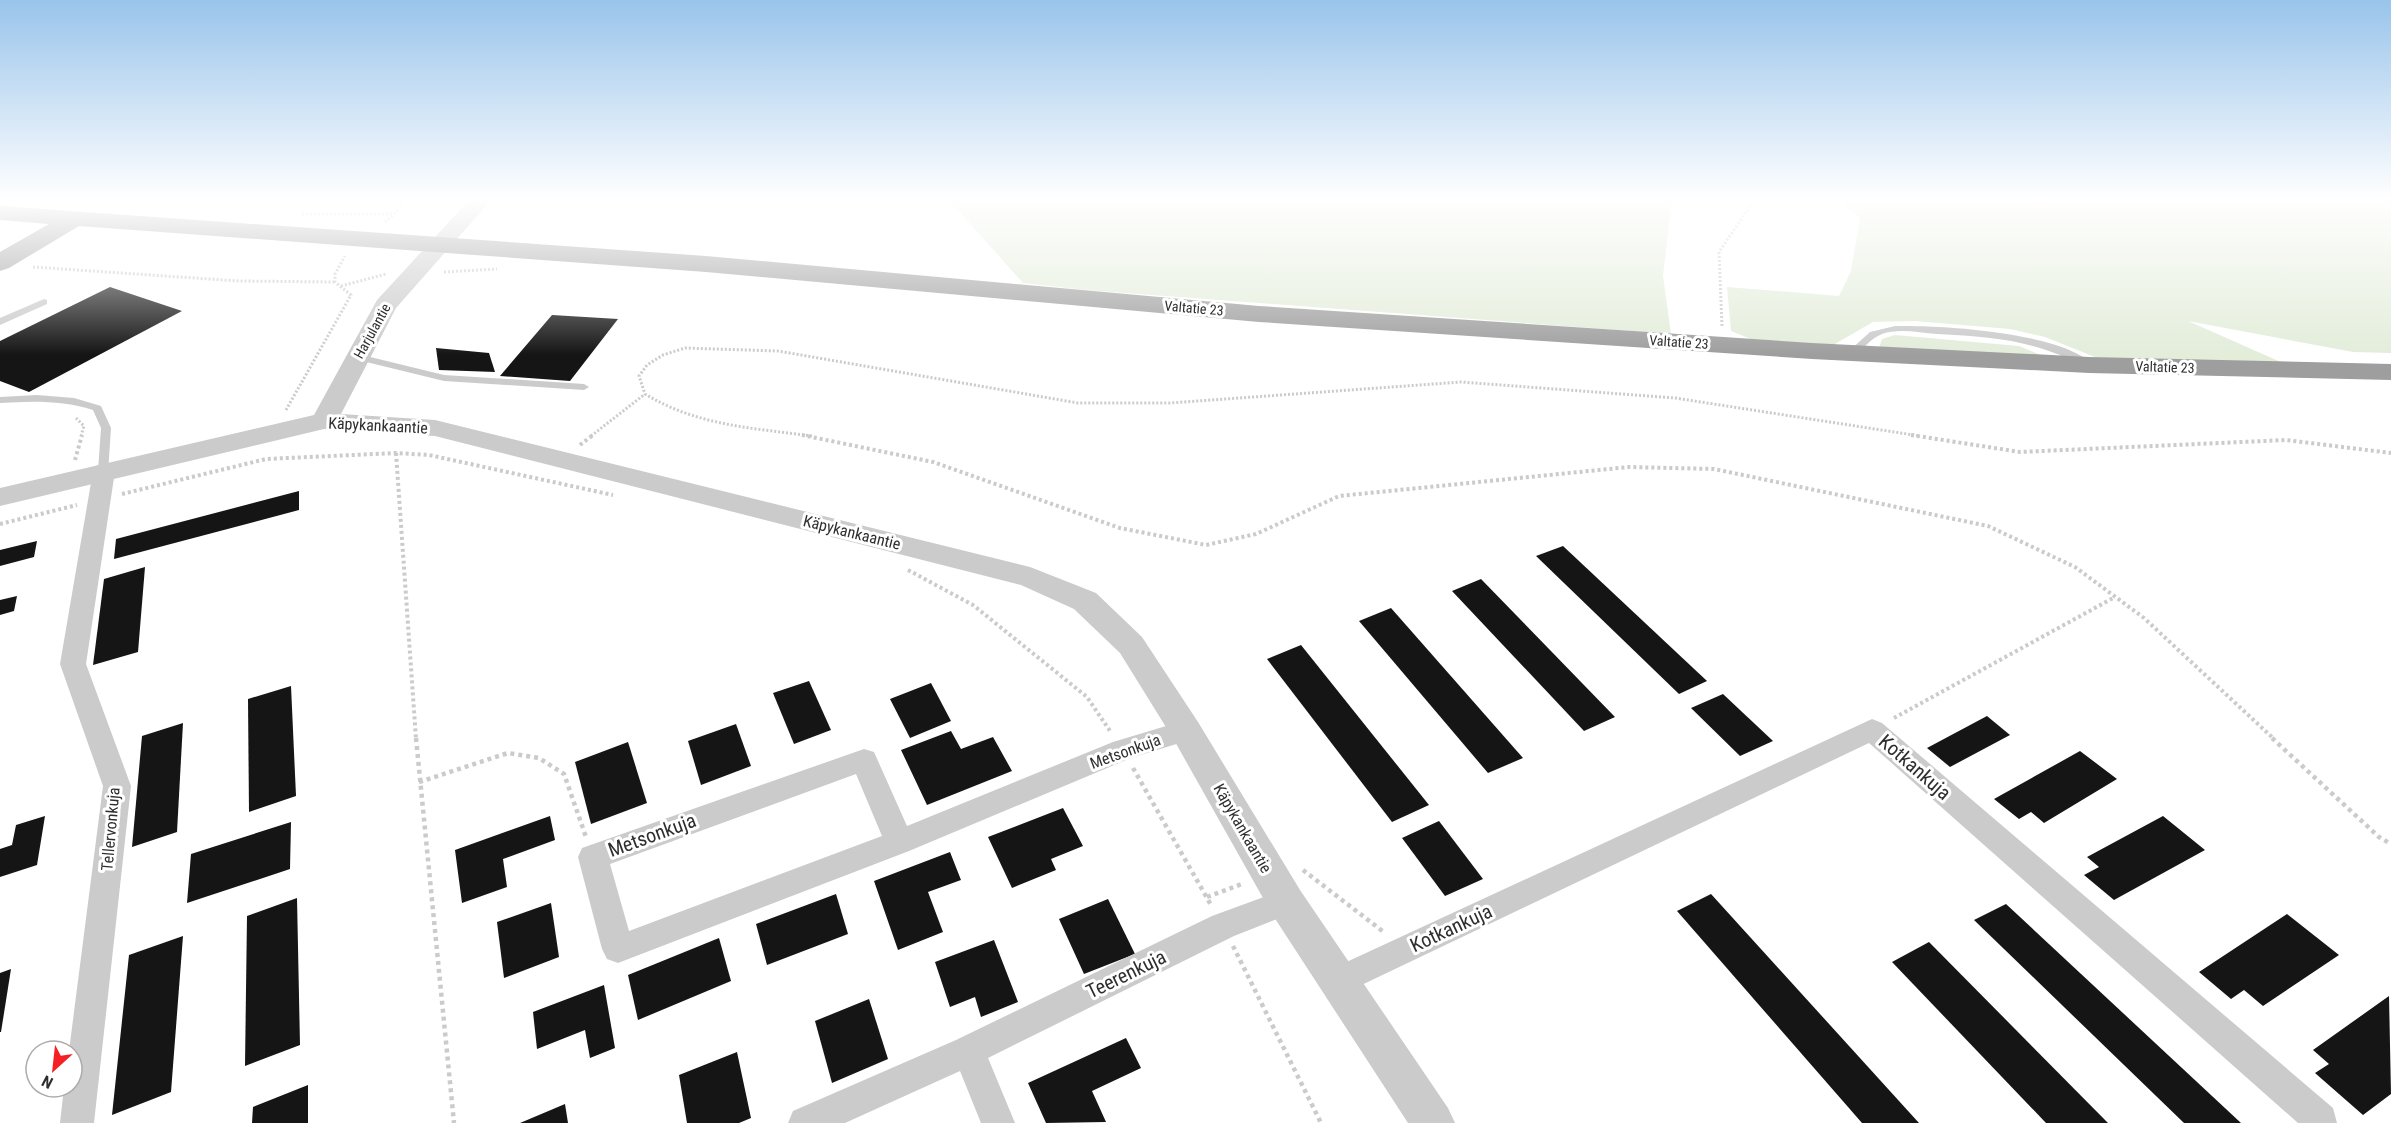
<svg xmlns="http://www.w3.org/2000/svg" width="2391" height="1123" font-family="'Roboto Condensed',sans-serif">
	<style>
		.green { fill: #e3edda }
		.building { fill: #151515 }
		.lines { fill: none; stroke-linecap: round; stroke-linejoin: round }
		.path-far2 { stroke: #cbcbcb; stroke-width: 3; stroke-dasharray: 2 2; stroke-linecap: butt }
		.path-far1 { stroke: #cbcbcb; stroke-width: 4; stroke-dasharray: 3 3; stroke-linecap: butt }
		.path { stroke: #cbcbcb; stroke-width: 4.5; stroke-dasharray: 4 4; stroke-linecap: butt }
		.service { fill: #cbcbcb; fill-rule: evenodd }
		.minor { fill: #cbcbcb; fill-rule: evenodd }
		.tertiary { fill: #cbcbcb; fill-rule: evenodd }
		.trunk { fill: #9e9e9e; fill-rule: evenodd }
		.labels { text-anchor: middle; stroke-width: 6; stroke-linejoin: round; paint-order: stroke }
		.far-street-label { font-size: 14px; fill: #2e2e2e; stroke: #fff }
		.street-label { font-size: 16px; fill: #2e2e2e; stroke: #fff }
		.near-street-label { font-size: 20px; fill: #2e2e2e; stroke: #fff }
	</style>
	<rect width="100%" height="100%" fill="#fff"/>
	<!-- green -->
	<g class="green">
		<polygon points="947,198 1672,198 1663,276 1671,334 1086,290 1023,283"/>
		<polygon points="1836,198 2391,198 2391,353 2353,352 2188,321 2283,363 2100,359 2045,337 2010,329 1915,321 1873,322 1833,345 1751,339 1731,331 1727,287 1839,296 1851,271 1860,218"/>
		<polygon points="1895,335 2019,346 2045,357 1879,348 1882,339"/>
	</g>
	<!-- building -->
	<g class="building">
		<polygon points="110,287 182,311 29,392 0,381 0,341"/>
		<polygon points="552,315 618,319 570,381 500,376"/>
		<polygon points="436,348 489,353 495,372 439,370"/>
		<polygon points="299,491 299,510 114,559 116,539"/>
		<polygon points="37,541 34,557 0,566 0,550"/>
		<polygon points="1563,546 1707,681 1679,694 1536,556"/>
		<polygon points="145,567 138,652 93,665 104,579"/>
		<polygon points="1481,579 1615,717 1584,731 1452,591"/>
		<polygon points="17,596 14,611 0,615 0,600"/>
		<polygon points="1391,608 1523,758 1488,773 1359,621"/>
		<polygon points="1301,645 1429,805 1392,822 1267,659"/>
		<polygon points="809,681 831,730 794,744 773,693"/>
		<polygon points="931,683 951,721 910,738 890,699"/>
		<polygon points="291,686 296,796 249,812 248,699"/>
		<polygon points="1723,694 1773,741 1740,756 1691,708"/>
		<polygon points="1987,716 2010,735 1950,767 1927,748"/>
		<polygon points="183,723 177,832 132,847 142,736"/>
		<polygon points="736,724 751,766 701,785 688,741"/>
		<polygon points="951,731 961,749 993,737 1012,771 927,805 901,750"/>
		<polygon points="628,742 647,803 591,824 575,762"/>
		<polygon points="2080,751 2117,779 2044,823 2031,812 2019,819 1994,799"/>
		<polygon points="1063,808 1083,846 1051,859 1056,870 1012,888 988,837"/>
		<polygon points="45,816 37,865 0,877 0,849 12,845 16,825"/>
		<polygon points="550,816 555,840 503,859 507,887 462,903 455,850"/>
		<polygon points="2163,816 2205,850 2114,900 2084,875 2099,867 2087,857"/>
		<polygon points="1439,821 1483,879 1445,896 1402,838"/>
		<polygon points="291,822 290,869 187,903 191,854"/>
		<polygon points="950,852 961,880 928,892 943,932 898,950 874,881"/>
		<polygon points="836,894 848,934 767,965 756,924"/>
		<polygon points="1711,894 1919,1123 1862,1123 1677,911"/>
		<polygon points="297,898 300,1045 245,1066 247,916"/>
		<polygon points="1108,899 1135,954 1084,974 1059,919"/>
		<polygon points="551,903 559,957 504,978 497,922"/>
		<polygon points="2006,904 2241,1123 2184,1123 1974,920"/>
		<polygon points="2287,914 2339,955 2263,1006 2244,990 2231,999 2199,972"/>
		<polygon points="183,936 171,1092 112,1115 129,955"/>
		<polygon points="719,938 731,981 638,1020 628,975"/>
		<polygon points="994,940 1018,1002 981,1017 975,997 950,1007 935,962"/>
		<polygon points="1929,942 2108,1123 2046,1123 1892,962"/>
		<polygon points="11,969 1,1032 0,1032 0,973"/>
		<polygon points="604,985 615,1048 590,1058 585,1030 537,1049 533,1012"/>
		<polygon points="2389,996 2391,1094 2363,1115 2315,1073 2329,1064 2313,1050"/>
		<polygon points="869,999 888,1059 832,1083 815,1021"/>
		<polygon points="1126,1038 1141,1068 1092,1091 1106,1122 1046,1123 1028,1083"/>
		<polygon points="737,1052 751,1118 739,1123 687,1123 679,1075"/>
		<polygon points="308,1085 308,1123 252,1123 253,1107"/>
		<polygon points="565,1104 568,1123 520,1123"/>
	</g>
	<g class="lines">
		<!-- path-far2 -->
		<g class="path-far2">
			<polyline points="302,214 394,214"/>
			<polyline points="385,222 400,209 405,198"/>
			<polyline points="33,267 239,281 335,282"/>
			<polyline points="444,272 497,269"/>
			<polyline points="341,286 386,274"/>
			<polyline points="1722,326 1719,252 1752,203"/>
			<polyline points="286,410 351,295 335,282 335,274 345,256"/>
			<polyline points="76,418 84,426 81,436"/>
			<polyline points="591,436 645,394"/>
			<path d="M812,436C753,428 698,426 645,394L639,376L647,365L663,355L685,348L778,351L1078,403H1170L1461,382L1675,398L1920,436"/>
		</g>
		<!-- path-far1 -->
		<g class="path-far1">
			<polyline points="802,435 933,462 1120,528 1206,545 1256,534 1339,496 1629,467 1714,469 1988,526 2075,567 2144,618 2274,739"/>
			<polyline points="1911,435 2020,452 2286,440 2391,453"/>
			<polyline points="580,445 593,435"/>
			<polyline points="396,453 416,739"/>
			<polyline points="75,460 82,435"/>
			<polyline points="122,494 266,459 396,453 429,455 613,495"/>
			<polyline points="0,524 77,505"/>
			<polyline points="908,570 973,605 1087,697 1110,731"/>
			<polyline points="1894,718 2115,597"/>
		</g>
		<!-- path -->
		<g class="path">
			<polyline points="416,738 454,1123"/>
			<polyline points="2272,738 2379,837 2391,844"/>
			<polyline points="1133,768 1211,905"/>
			<polyline points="419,782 508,753 539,758 564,774 586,837"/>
			<polyline points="1303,870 1385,933"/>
			<polyline points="1207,897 1242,884"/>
			<polyline points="1233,946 1321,1123"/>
		</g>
		<!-- service -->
		<g class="service">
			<polygon points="44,299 47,300 47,304 0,325 0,318"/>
			<path d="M1895,326C1942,325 2058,332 2093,364L2088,367L2084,366C2033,340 1994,337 1937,334C1920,333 1899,328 1882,334C1872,338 1864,347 1857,354H1849L1848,352L1870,332Z"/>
			<polygon points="358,354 444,375 584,384 589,387 584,390 444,381 354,359 354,355"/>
			<path d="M37,395L74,398L101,406L111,428L108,473L104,475L98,471L101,428L93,410C62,400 31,401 0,403V397Z"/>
		</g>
		<!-- minor -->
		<g class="minor">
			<polygon points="104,464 112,466 115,471 86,664 131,786 94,1123 60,1123 64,1087 72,1087 72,1051 69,1051 103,786 60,664 93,471 96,466"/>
			<polygon points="1872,719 1882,723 2333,1108 2337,1123 2298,1123 1869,743 1349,991 1338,996 1327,991 1322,981 1327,971"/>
			<path d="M1186,720L1196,724L1200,731L1196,738L1131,758L909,851L618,963L607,959L602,949L578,857L582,848L864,749L874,752L907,826L1113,742ZM856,774L882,836L629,931L610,864Z"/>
			<polygon points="1286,889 1297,893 1301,902 1297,911 1234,936 988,1058 1015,1123 981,1123 960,1071 845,1123 788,1123 793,1111 956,1040 1212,916"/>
		</g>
		<!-- tertiary -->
		<polygon class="tertiary" points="471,198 493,198 396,308 341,414 435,420 1030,567 1096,593 1142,637 1198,722 1300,890 1448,1108 1455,1123 1408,1123 1272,914 1174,740 1120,653 1074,609 1021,585 435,436 324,429 0,506 0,488 314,415 377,300"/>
		<!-- trunk -->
		<polygon class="trunk" points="0,206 706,256 1259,306 1812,343 2089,357 2391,364 2391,380 2089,373 1812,359 1259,322 706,272 79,226 9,268 0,271 0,252 49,224 0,220"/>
	</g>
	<!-- sky -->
	<linearGradient id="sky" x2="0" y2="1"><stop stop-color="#99c4eb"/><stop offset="0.56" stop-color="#fff"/><stop offset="1" stop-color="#fff" stop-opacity="0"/></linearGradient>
	<rect width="2391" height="355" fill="url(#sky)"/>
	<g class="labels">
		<!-- far-street labels -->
		<g class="far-street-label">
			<text transform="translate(1194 308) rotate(5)" y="5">Valtatie 23</text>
			<text transform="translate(372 331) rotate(-61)" y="5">Harjulantie</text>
			<text transform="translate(1679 342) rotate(4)" y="5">Valtatie 23</text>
			<text transform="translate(2165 367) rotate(2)" y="5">Valtatie 23</text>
		</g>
		<!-- street labels -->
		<g class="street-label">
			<text transform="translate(378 425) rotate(3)" y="6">Käpykankaantie</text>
			<text transform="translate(852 532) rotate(14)" y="6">Käpykankaantie</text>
			<text transform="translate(1125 751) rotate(-20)" y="6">Metsonkuja</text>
			<text transform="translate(1243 828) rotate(60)" y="6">Käpykankaantie</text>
			<text transform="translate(110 829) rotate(-85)" y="6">Tellervonkuja</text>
		</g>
		<!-- near-street labels -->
		<g class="near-street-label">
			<text transform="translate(1915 767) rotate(41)" y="7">Kotkankuja</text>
			<text transform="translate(652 835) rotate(-20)" y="7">Metsonkuja</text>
			<text transform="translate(1451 928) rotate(-25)" y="7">Kotkankuja</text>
			<text transform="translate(1126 974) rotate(-26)" y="7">Teerenkuja</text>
		</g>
	</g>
	<!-- north arrow -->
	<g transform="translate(54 1069) rotate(207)"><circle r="28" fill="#ffffff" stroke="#ababab" stroke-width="1.5"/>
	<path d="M0-4.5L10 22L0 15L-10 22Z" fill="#f52023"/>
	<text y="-9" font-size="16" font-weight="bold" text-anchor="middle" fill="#2e2e2e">N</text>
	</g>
</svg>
